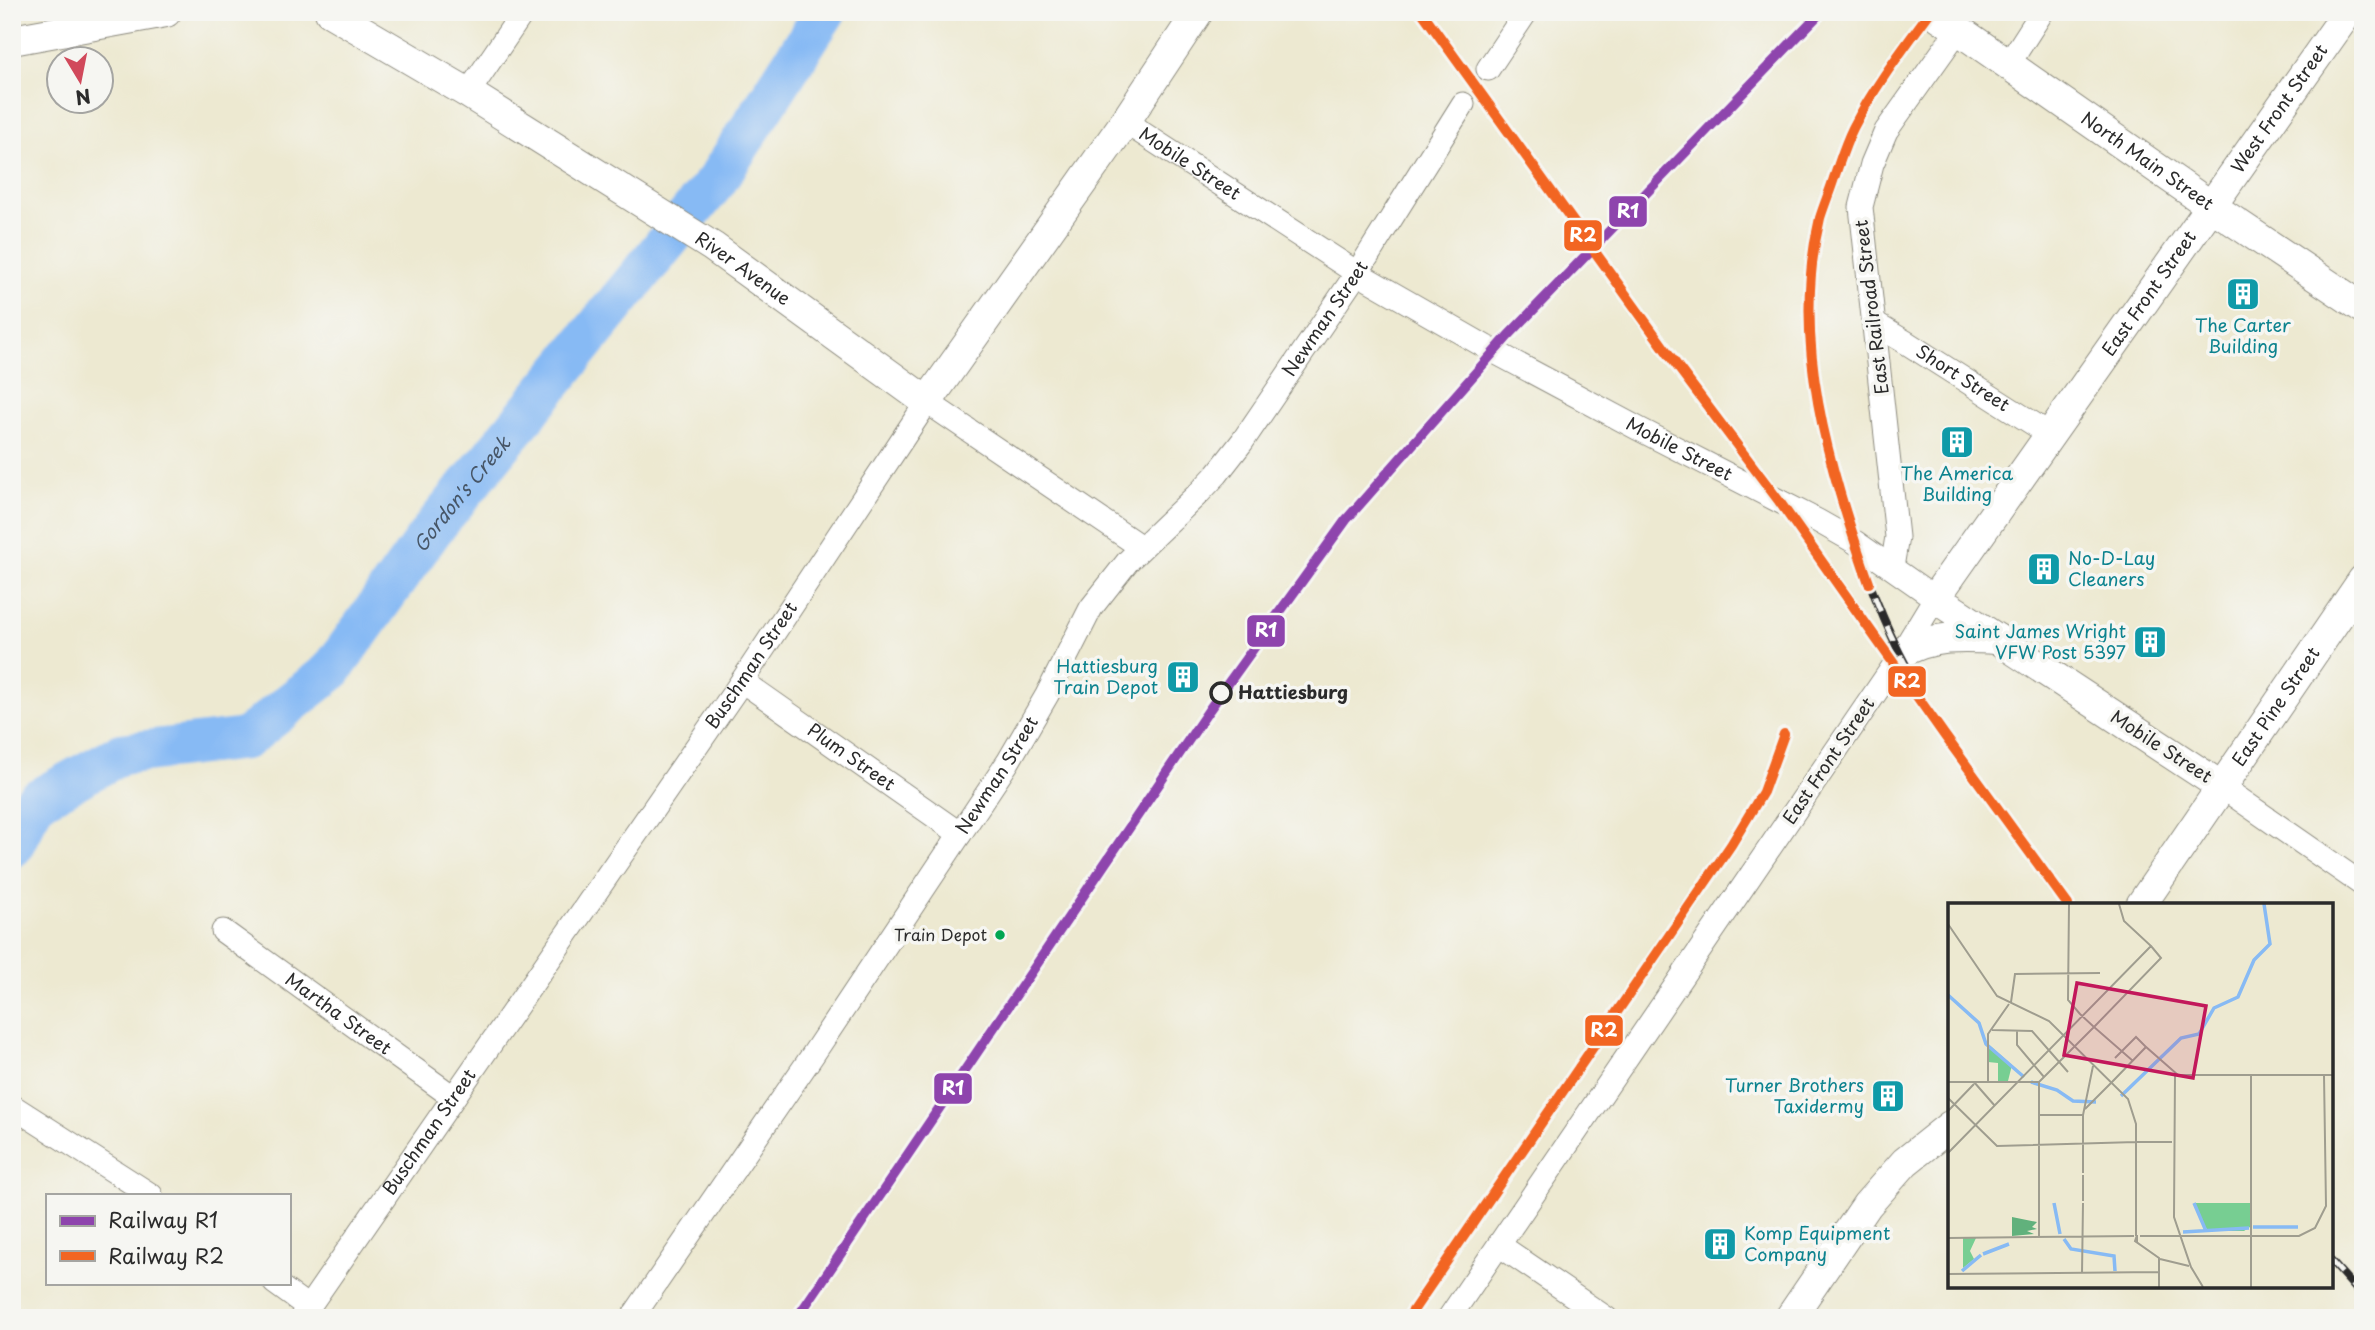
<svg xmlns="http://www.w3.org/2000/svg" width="2375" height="1330" font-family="'Playpen Sans',sans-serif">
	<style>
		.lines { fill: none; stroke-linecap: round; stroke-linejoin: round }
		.river { stroke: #87baf4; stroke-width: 42 }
		.minor-casing { stroke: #8c8a7e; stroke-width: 25 }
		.major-casing { stroke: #8c8a7e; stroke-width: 32 }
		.minor { stroke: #fff; stroke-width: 23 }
		.major { stroke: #fff; stroke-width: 30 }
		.rail-casing { stroke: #2b2b2b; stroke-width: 8 }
		.rail { stroke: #f6f6f2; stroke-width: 5; stroke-dasharray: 16; stroke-linecap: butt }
		.rail-1-casing { stroke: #f6f6f2; stroke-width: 16 }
		.rail-2-casing { stroke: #f6f6f2; stroke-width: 16 }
		.rail-1 { stroke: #8e44ad; stroke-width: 10 }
		.rail-2 { stroke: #f26522; stroke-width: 10 }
		.stop-dot { fill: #f6f6f2; stroke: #2b2b2b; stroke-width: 3.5 }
		.bus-dot { fill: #00a651; stroke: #f6f6f2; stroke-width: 2.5 }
		.labels { text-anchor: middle; stroke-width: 7; stroke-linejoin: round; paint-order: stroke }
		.bus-label { font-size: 16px; fill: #2b2b2b; stroke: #f6f6f2; text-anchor: end }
		.street-label { font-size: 18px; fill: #2b2b2b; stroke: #f6f6f2 }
		.culture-label { font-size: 18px; fill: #0d838f; stroke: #f6f6f2; text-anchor: end }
		.stop-label { font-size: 18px; font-weight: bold; fill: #2b2b2b; stroke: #f6f6f2; text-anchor: start }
		.water-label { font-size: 19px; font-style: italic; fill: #475667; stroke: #f6f6f2 }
		.inset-river { fill: none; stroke: #87baf4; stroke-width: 3.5 }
		.inset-road { fill: none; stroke: #9f9d8f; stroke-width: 2 }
		.view { fill: #c2185b; fill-opacity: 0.15; stroke: #c2185b; stroke-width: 3.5 }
		.inset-edge { fill: none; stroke: #2b2b2b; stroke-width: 3.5 }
		.line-badge { stroke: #f6f6f2; stroke-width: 2.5 }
		.badge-label { font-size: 19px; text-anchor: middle; font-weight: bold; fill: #fff }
	</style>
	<rect width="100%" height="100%" fill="#f6f6f2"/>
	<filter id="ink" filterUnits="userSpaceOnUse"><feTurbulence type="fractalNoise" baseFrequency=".0143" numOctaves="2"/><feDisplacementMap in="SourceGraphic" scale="14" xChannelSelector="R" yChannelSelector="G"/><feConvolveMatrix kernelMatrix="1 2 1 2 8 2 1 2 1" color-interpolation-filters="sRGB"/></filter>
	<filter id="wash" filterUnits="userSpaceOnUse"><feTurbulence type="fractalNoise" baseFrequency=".00686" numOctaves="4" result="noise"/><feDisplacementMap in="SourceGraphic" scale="28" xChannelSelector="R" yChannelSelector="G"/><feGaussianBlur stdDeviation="1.57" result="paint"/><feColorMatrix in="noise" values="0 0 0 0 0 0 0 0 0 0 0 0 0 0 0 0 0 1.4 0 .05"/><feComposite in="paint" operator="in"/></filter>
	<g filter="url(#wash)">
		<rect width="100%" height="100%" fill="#ede9d1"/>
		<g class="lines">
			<!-- river -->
			<path class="river" id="s1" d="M12,847L35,801L121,754L245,739L331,671L432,530L717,180L825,12"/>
		</g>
	</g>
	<g filter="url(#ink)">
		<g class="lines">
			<!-- minor casing -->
			<g class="minor-casing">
				<g id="minor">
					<polyline points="2008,65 2042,12"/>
					<polyline points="1488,69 1526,12"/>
					<polyline points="468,93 523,12"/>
					<path id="s2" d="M1125,122L1357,273L1493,351L1639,429L1818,521L1855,542L1935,598L1895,664L1820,774L1449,1318"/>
					<path id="s3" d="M1875,324L1907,343L2051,435"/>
					<polyline points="1892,567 1897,537 1861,207 1872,164 1886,131 1958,30"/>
					<path id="s4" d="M742,681L960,834"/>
					<polyline points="2222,787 2363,885"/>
					<path id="s5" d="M223,931L453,1097"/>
					<polyline points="12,1106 151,1195"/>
					<polyline points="1499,1245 1606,1318"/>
					<polyline points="275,1283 308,1307"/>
					<path id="s6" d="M301,1318L742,681L927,402L1141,547"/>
					<path id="s7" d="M632,1318L812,1056L1008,762L1047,695L1091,608L1128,561L1199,493L1217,474L1242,442L1357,273L1463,104"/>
				</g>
			</g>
			<!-- major casing -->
			<g class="major-casing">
				<g id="major">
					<path id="s8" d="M330,12L468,93L713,247L927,402L1125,122L1198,12"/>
					<path id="s9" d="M1933,12L2211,206L2363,308"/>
					<polyline points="12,40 166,12"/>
					<path d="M1900,654C1929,635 1964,637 1997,639"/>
					<path id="s10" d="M2222,787L1935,598L2348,12"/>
					<path id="s11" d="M2141,905L2363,580"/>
					<polyline points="1790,1318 1867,1205 1905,1162 1950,1126"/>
				</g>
			</g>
			<!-- minor -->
			<use href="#minor" class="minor"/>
			<!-- major -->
			<use href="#major" class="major"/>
			<!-- rail casing -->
			<g class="rail-casing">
				<g id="rail">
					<polyline points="1422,12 1678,367 1779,501 1945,736 2068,905"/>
					<path d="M1908,669C1881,619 1862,566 1845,511C1806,382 1793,270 1847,142C1866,96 1900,53 1930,12"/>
					<polyline points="2331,1261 2363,1297"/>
					<polyline points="1408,1318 1731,845 1763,792 1784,734"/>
				</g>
			</g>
			<!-- rail -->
			<use href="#rail" class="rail"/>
			<!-- rail-1 casing -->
			<g class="rail-1-casing">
				<polyline id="rail-1" points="797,1318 1209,710 1346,520 1508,336 1821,12"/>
			</g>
			<!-- rail-2 casing -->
			<g class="rail-2-casing">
				<g id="rail-2">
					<polyline points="1422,12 1678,367 1779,501 1945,736 2068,905"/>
					<path d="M1869,583C1829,467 1790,342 1820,218C1824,205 1830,191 1834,178C1840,161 1845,144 1853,128C1874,87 1903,49 1930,12"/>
					<polyline points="1408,1318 1731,845 1763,792 1784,734"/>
				</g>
			</g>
			<!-- rail-1 -->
			<use href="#rail-1" class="rail-1"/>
			<!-- rail-2 -->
			<use href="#rail-2" class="rail-2"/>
		</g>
	</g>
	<!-- icons -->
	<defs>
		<g id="building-square" transform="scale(1.75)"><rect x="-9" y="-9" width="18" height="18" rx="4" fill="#0f9aa8" stroke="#f6f6f2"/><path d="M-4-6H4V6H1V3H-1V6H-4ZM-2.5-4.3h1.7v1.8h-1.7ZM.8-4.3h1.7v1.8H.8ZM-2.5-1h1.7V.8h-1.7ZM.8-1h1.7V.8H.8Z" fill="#fff"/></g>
	</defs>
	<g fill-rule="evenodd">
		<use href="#building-square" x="2243" y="294"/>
		<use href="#building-square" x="1957" y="442"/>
		<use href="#building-square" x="2044" y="569"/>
		<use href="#building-square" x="2150" y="642"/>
		<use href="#building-square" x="1183" y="677"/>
		<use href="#building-square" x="1888" y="1096"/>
		<use href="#building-square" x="1720" y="1244"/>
	</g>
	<!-- markers -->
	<circle class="stop-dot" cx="1221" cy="693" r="10"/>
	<circle class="bus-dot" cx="1000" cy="935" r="6"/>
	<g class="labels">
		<!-- bus labels -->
		<g class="bus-label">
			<text x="987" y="941">Train Depot</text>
		</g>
		<!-- street labels -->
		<g class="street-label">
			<text dy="6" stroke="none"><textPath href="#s10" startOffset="942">West Front Street</textPath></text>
			<text dy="6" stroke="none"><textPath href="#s9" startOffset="261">North Main Street</textPath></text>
			<text dy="6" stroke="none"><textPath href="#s2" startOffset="77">Mobile Street</textPath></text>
			<text dy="6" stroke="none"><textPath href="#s8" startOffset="486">River Avenue</textPath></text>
			<text dy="6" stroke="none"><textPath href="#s10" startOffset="716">East Front Street</textPath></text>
			<text transform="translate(1872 307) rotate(-97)" y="6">East Railroad Street</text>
			<text dy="6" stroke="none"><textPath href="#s7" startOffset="1220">Newman Street</textPath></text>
			<text dy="6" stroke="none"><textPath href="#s3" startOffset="103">Short Street</textPath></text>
			<text dy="6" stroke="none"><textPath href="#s2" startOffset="644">Mobile Street</textPath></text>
			<text dy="6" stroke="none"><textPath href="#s6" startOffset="793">Buschman Street</textPath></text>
			<text dy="6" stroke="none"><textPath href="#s11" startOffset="240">East Pine Street</textPath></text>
			<text transform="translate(2161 747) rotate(33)" y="6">Mobile Street</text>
			<text dy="6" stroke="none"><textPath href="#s4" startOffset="133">Plum Street</textPath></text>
			<text transform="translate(1829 761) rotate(-56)" y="6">East Front Street</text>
			<text dy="6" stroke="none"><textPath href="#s7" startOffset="654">Newman Street</textPath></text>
			<text dy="6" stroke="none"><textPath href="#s5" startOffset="142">Martha Street</textPath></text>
			<text dy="6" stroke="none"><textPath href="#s6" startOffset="226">Buschman Street</textPath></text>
		</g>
		<!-- culture labels -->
		<g class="culture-label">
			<text x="2243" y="332" text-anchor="middle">The Carter<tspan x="2243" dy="21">Building</tspan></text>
			<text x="1957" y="480" text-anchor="middle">The America<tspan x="1957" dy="21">Building</tspan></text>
			<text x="2068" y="565" text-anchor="start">No-D-Lay<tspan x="2068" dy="21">Cleaners</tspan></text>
			<text x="2126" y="638">Saint James Wright<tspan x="2126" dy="21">VFW Post 5397</tspan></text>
			<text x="1158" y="673">Hattiesburg<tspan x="1158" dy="21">Train Depot</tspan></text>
			<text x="1864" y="1092">Turner Brothers<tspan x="1864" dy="21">Taxidermy</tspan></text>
			<text x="1744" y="1240" text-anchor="start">Komp Equipment<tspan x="1744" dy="21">Company</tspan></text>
		</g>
		<!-- stop labels -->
		<g class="stop-label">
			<text x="1238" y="699">Hattiesburg</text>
		</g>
		<!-- water labels -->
		<g class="water-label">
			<text dy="7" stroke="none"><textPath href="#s1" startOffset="604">Gordon's Creek</textPath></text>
		</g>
	</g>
	<!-- overview -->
	<g transform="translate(1948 903)">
		<rect width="385" height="385" fill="#ede9d1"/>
		<path d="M40,141L64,162L60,178H50V160L40,159ZM246,300H302V324L296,328H258ZM15,335H28L22,348L26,356L15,365Z" fill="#77ce92"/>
		<path d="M64,314L89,319L84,324L89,326L79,328L86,331L64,333Z" fill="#61b17c"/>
		<path class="inset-river" d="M0,92L31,120L38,141L76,174M83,179L109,187L125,198L148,199M173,193L233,135L251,131L266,105L290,94L306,57L322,41L316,1M106,300L112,331M246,300L258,328M305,324H350M235,329L301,325M116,336L123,346L166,353L167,368M35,351L61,341M14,368L33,352"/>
		<path class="inset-road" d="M121,1L120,97L132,111M0,21L49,93L101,118L180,196L188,221V333M63,99L67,71L152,70M44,127L84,128L120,169M69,127V142L96,174M167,155L188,134L198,144M185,158L146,124L213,55L203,43M227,171L226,314L243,364L255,384M303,172V384M40,178V131L61,101M0,179H91L146,124L132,111M26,179L47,203M91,179V334M164,179L198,144L230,172H385M0,195L49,243L188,239M137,206L164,179M0,208L26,181M91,212H135M188,239H224M0,250L203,43L176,18L171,1M135,270V212L145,163M135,272V298M192,333H351L367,325L378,303L376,172M0,335L186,333M189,339V332L187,338L211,355V384M212,356L241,363M0,371L211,369M134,371L135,300"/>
		<path class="view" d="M129,80L258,103L245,175L116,152Z"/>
		<rect width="385" height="385" class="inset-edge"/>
	</g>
	<g class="line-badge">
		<rect x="1608" y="195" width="40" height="33" rx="7" fill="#8e44ad"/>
		<rect x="1563" y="219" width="40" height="33" rx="7" fill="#f26522"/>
		<rect x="1246" y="614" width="40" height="34" rx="7" fill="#8e44ad"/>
		<rect x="1887" y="665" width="40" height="33" rx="7" fill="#f26522"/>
		<rect x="1584" y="1014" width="40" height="33" rx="7" fill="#f26522"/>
		<rect x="933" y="1072" width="40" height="33" rx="7" fill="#8e44ad"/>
	</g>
	<g class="badge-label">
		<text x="1628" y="218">R1</text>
		<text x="1583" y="242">R2</text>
		<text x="1266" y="637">R1</text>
		<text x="1907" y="688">R2</text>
		<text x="1604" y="1037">R2</text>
		<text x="953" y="1095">R1</text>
	</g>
	<!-- margin -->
	<rect width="2375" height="1330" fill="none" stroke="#f6f6f2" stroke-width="42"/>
	<!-- legend -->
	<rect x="46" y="1194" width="245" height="91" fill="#f6f6f2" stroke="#a5a5a2" stroke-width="2"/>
	<rect x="60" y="1216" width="35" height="10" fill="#8e44ad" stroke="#a5a5a2" stroke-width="2"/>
	<text x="108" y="1228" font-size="21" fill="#2b2b2b">Railway R1</text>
	<rect x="60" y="1251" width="35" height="10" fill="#f26522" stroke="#a5a5a2" stroke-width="2"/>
	<text x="108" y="1264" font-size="21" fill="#2b2b2b">Railway R2</text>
	<!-- north arrow -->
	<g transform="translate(80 80) rotate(170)"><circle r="33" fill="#f6f6f2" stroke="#a5a5a2" stroke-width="2"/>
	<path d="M0-5L12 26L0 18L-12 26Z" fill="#d1495b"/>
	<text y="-10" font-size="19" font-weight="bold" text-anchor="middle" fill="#2b2b2b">N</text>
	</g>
</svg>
